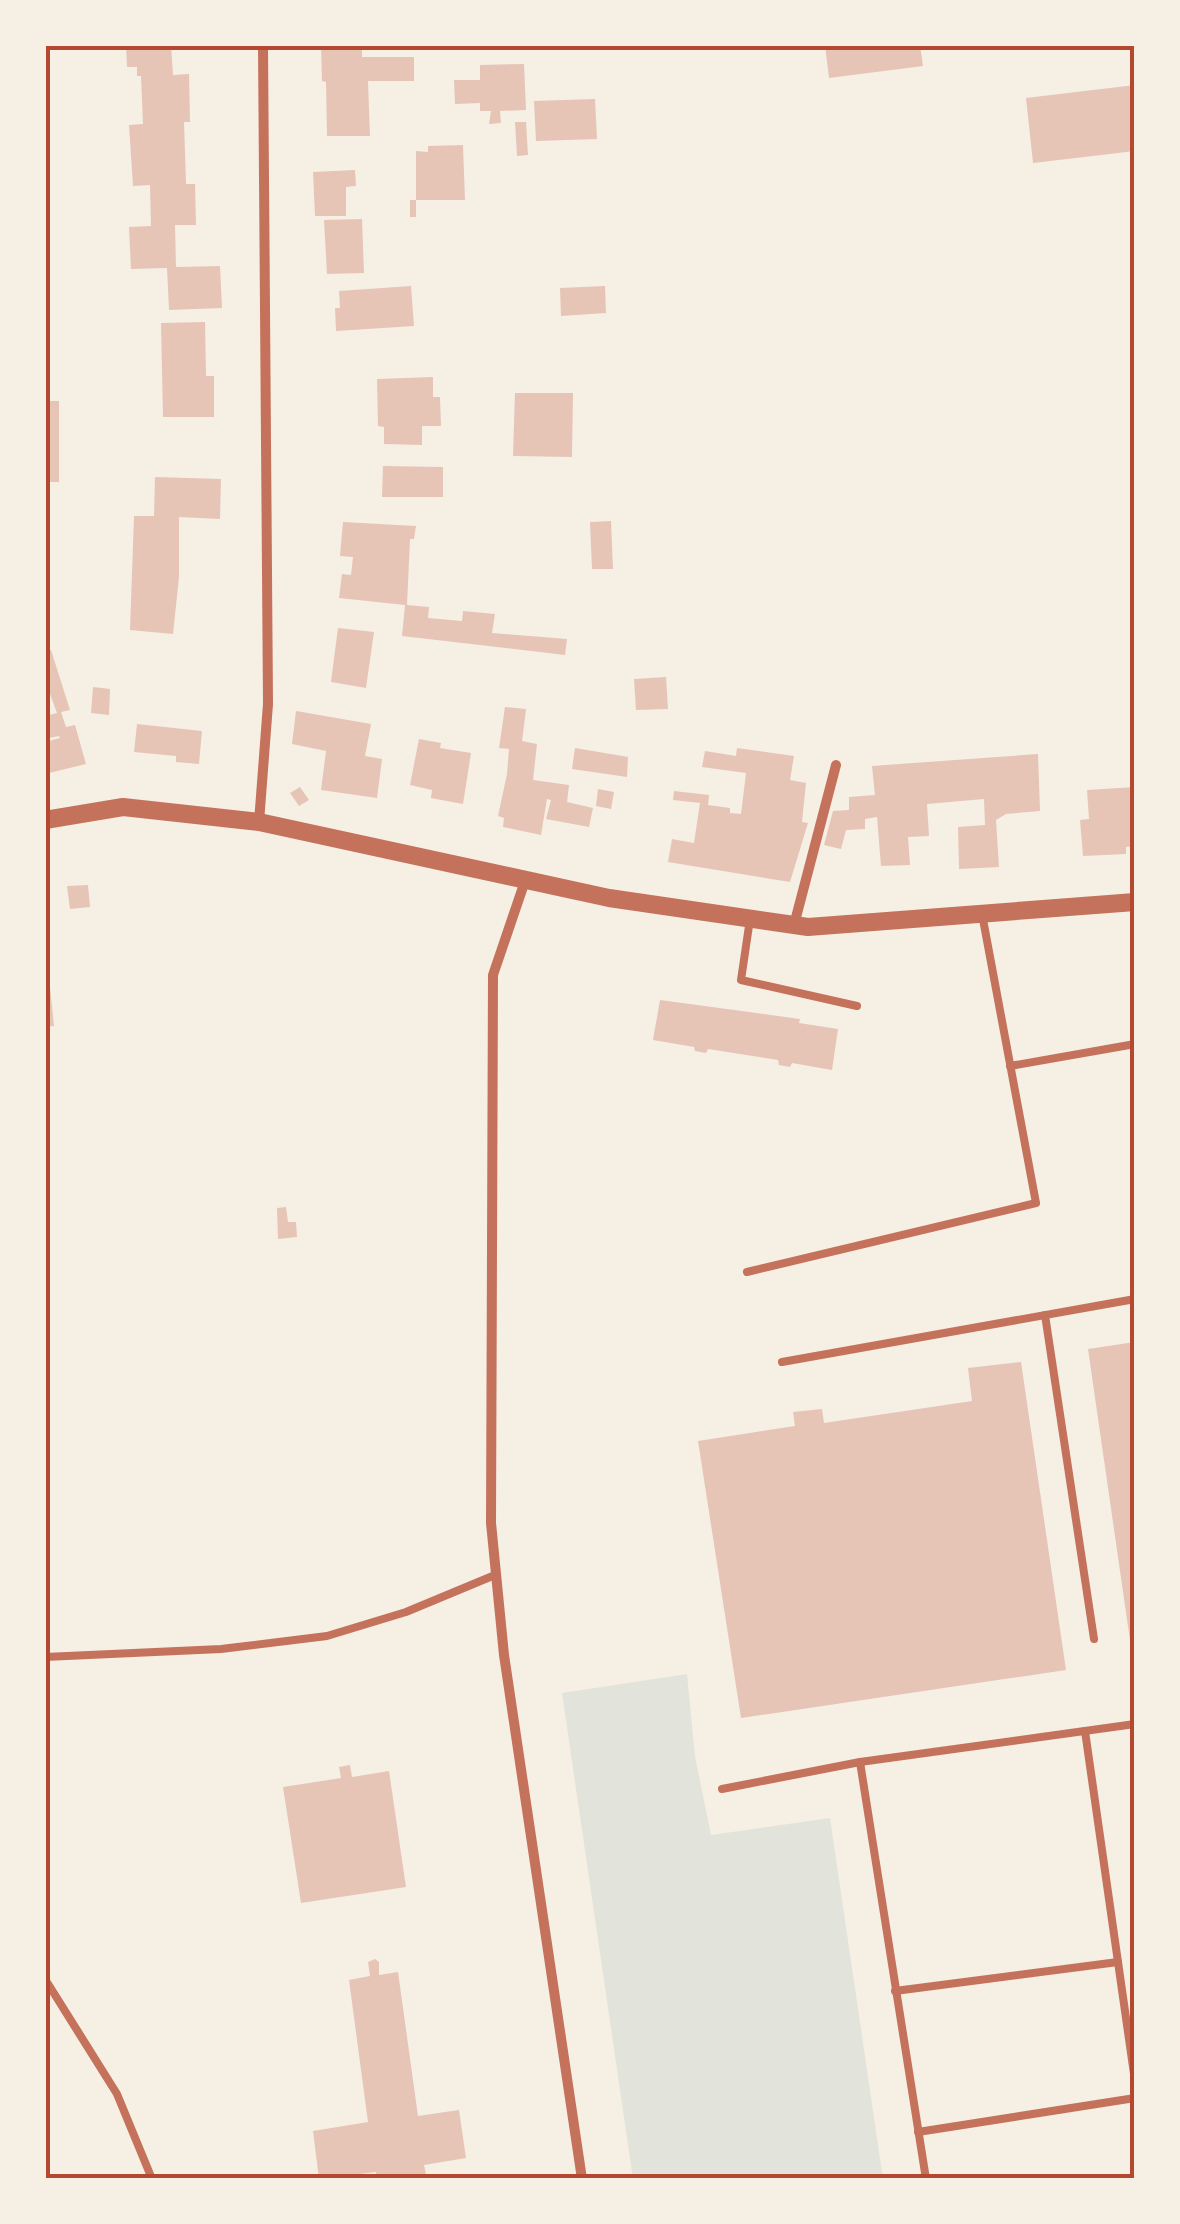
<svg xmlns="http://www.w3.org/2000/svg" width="1180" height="2224" font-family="'Noto Sans',sans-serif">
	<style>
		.green { fill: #e2e4dc }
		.building { fill: #e6c5b7 }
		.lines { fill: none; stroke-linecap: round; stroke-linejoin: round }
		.service { stroke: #c5725c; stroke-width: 8 }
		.minor { stroke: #c5725c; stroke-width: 10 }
		.tertiary { stroke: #c5725c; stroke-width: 18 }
		.neatline { fill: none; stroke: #b5482f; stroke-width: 4 }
	</style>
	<rect width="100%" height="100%" fill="#f6efe4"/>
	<!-- green -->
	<polygon class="green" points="687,1674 695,1756 711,1835 830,1818 883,2179 633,2179 562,1693"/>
	<!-- building -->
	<g class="building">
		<polygon points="126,45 171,45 173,75 189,74 190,122 184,122 186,184 195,184 196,225 175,225 176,267 220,266 222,308 169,310 167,268 131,269 129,227 151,226 150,185 133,186 129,125 143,124 141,76 137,76 137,67 127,67"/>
		<polygon points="321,45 362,45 362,57 414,57 414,81 368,81 370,136 327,136 326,82 322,81"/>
		<polygon points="825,45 920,45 923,66 829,78"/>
		<polygon points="524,64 526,110 500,111 501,123 489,124 491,111 480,111 480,103 455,104 454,80 480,80 480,65"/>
		<polygon points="1135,85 1135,151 1033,163 1026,98"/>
		<polygon points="595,99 597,139 536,141 534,101"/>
		<polygon points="515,122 526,122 528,155 517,156"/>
		<polygon points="463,145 465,200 416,200 416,151 428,152 428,146"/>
		<polygon points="355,170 356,186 346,187 346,216 315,216 313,172"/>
		<rect x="410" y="200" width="6" height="17"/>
		<polygon points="362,219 364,273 327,274 324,220"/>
		<polygon points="411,286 414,326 336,331 335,308 340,308 339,291"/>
		<polygon points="605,286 606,313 561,316 560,288"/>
		<polygon points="205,322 206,376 214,376 214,417 163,417 161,323"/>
		<polygon points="433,377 433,397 440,397 441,426 422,426 422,445 384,444 384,427 378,426 377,379"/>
		<polygon points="515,393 573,393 572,457 513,456"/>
		<rect x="45" y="401" width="14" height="81"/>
		<polygon points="383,466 443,467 443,497 382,497"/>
		<polygon points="155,477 221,479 220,519 179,517 179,577 173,634 130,630 134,516 154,516"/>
		<polygon points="611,521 613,569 592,569 590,522"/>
		<polygon points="343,522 416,526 414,539 410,539 407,605 429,607 428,618 462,621 463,611 495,614 492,633 567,639 565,655 402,636 405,605 339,598 342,574 351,575 353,557 340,556"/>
		<polygon points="338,628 374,632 366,688 331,682"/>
		<polygon points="51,650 70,710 61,712 66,727 75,725 86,764 45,774 45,742 60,738 59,736 49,738 45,725 45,716 57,713 45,680 45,651"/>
		<polygon points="666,677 668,709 636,710 634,679"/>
		<polygon points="93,687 110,689 109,715 91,713"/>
		<polygon points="505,707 526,709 522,741 537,744 533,780 569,785 567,802 593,808 589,827 546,819 551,800 547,799 541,835 503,827 504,818 498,816 507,774 509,749 499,748"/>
		<polygon points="296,711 371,724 365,756 382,759 377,798 321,790 326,751 292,744"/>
		<polygon points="137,724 202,731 199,764 176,762 176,756 134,752"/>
		<polygon points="419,739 441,743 440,748 471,753 463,804 431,798 432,790 410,785"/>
		<polygon points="575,748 628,757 627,777 572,769"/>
		<polygon points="737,748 794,756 790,780 806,783 802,822 808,823 790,882 668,862 672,839 694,843 700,803 673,800 674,791 709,795 708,805 730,808 730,813 741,814 746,773 702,767 705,751 736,756"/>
		<polygon points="1038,754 1040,811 1006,814 996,820 999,867 959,869 958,827 985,825 984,799 927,804 929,836 908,837 910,865 881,866 877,817 865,819 865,829 846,830 841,849 824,845 833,811 849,810 849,797 875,795 872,766"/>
		<polygon points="300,787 309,800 299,806 290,793"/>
		<polygon points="1135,787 1135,846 1126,847 1126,854 1083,856 1080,820 1089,819 1087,790"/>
		<polygon points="598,789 614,792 611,809 596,806"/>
		<polygon points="88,885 90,907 70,909 67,886"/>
		<polygon points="45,967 48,967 54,1026 45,1027"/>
		<polygon points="660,1000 800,1019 799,1023 838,1029 832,1070 792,1063 790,1067 779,1065 778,1060 708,1049 706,1053 695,1051 694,1047 653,1040"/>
		<polygon points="286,1207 288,1222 296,1222 297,1237 278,1239 277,1208"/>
		<polygon points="1135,1342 1135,1660 1133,1661 1088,1349"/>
		<polygon points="1021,1362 1066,1670 741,1718 698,1441 795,1426 793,1412 822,1409 824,1423 972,1401 968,1368"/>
		<polygon points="350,1765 352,1777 389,1771 406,1887 301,1903 283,1787 341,1778 339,1767"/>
		<polygon points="375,1959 379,1962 379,1975 398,1972 418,2116 459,2110 466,2158 424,2165 427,2179 377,2179 376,2172 319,2179 313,2131 368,2122 349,1980 370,1976 368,1962"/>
	</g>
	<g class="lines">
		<!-- service -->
		<g class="service">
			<polyline points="750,919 741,980 857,1006"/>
			<polyline points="1010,1066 1135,1044"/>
			<polyline points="747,1272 1036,1203 982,914"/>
			<polyline points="1045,1315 1094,1639"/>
			<polyline points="782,1362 1135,1299"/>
			<polyline points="45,1657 221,1649 327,1636 406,1612 495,1575"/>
			<polyline points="1085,1731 1135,2081"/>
			<polyline points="722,1789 860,1762"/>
			<polyline points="45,1979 117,2094 152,2179"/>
			<polyline points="895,1991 1118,1962"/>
			<polyline points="918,2132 1135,2098"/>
			<polyline points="926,2179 860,1762 1135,1724"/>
		</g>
		<!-- minor -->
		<g class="minor">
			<polyline points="259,822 268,704 263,45"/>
			<polyline points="525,881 493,975 491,1523 504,1655 582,2179"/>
			<polyline points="794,925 836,765"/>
		</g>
		<!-- tertiary -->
		<polyline class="tertiary" points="45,820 123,807 259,822 609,898 808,927 1135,902"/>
	</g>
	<!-- border -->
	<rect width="1180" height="2224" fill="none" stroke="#f6efe4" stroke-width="95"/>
	<rect x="48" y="48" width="1084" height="2128" class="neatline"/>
</svg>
